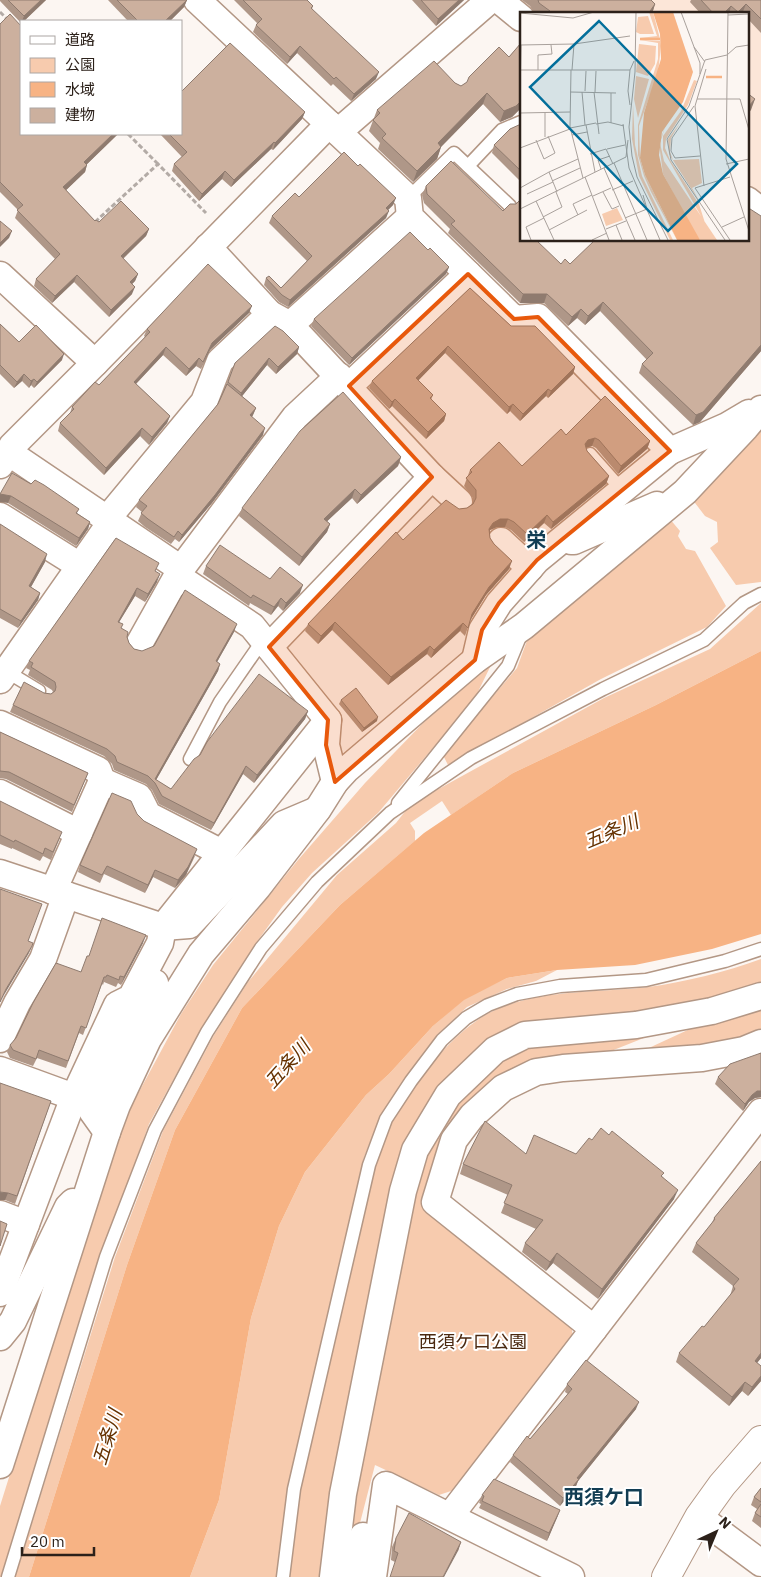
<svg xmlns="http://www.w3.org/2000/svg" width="761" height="1577" font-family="'IBM Plex Sans','Noto Sans JP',sans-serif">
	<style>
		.built { fill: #fce6d8 }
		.green { fill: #f7cbae }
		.water { fill: #f7b384 }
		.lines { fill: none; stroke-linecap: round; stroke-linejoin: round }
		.lane-casing { stroke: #b39785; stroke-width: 15 }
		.street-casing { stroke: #b39785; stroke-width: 29 }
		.secondary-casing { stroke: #b39785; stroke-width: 30 }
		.path { stroke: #b3aba6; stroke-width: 3; stroke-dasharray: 5 2.5; stroke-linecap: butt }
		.lane { stroke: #fff; stroke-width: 12 }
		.street { stroke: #fff; stroke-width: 26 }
		.secondary { stroke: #fff; stroke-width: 28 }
		.wall { fill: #af9788 }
		.shaded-wall { fill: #8f7b6f }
		.building { fill: #ccb09e; stroke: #8f7b6f }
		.marked { fill: #e8590c; fill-opacity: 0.2; stroke: #e8590c; stroke-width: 4; stroke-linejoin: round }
		.labels { text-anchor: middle; stroke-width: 4; stroke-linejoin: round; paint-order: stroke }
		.park-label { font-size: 18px; fill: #4b2910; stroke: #fff }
		.water-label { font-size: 19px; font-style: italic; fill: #653100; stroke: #fff }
		.quarter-label { font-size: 20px; font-weight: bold; fill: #123d53; stroke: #fff }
		.inset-river { fill: none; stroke: #f7b384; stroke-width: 2.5 }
		.inset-road { fill: none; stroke: #a9a19c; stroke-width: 1 }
		.view { fill: #036f9b; fill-opacity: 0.15; stroke: #036f9b; stroke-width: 2.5 }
		.inset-edge { fill: none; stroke: #2c211a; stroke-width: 2.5 }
	</style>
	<rect width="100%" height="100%" fill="#fcf6f2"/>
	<!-- built -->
	<polygon class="built" points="508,0 761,0 761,203 747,192 747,14 525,14"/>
	<!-- green -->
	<g class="green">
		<polygon points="761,430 761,582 736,585 710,548 718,542 717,522 705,516 692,499"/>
		<polygon points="669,518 680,531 678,536 686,549 695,551 726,606 707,627 601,679 448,765 443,755 517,668 529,635"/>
		<polygon points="761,603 761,651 656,705 513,773 451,815 442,801 410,823 415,831 415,841 340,905 242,1008 175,1130 127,1265 29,1577 15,1577 115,1257 163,1131 214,1035 248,982 337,875 396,823 410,805 453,781 604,698 710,649"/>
		<polygon points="492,663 475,698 378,813 312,873 282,907 254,946 200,1031 149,1124 100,1259 1,1577 0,1577 0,1506 108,1162 133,1103 181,1014 213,965 298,860 365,783 425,721"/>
		<path d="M761,959V986L718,1000L650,1013L524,1025L410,1142L322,1577H288C292,1550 295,1523 299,1497C312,1426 330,1356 347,1286C359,1233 368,1177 390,1126C406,1089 456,1028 493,1011C540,989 597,993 648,987C686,982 725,972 761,959Z"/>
		<polygon points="557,970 536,981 507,989 467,1007 437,1035 382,1113 364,1157 318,1365 290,1478 277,1577 190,1577 219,1500 251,1318 279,1226 305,1172 366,1095 389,1074 433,1026 464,999 507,978"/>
		<polygon points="761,1005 761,1029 736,1039 625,1059 718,1016"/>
		<polygon points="664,1030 601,1055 554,1058 435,1160 421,1203 571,1322 573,1338 454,1490 439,1495 375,1465 346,1577 352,1499 409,1196 428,1148 456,1102 486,1069 527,1044"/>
	</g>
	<!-- water -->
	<polygon class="water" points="761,651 761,934 712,949 635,965 557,970 507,978 464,1000 433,1026 389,1074 366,1095 305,1172 279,1226 251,1318 219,1500 190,1577 29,1577 127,1265 175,1130 242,1008 340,905 424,833 513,773 656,705"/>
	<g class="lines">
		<!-- lane casing -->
		<g class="lane-casing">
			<g id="lane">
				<polyline points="468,166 502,130 521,122"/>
				<polyline points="408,198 454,153 510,206"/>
				<polyline points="590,454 622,490"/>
				<polyline points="6,671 39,691"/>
				<polyline points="190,759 220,702 263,640"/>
				<polyline points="398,803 508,666 522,632"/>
				<polyline points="8,1577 106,1257 155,1130 207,1032 261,948 317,882 390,813 471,758 603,689 704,640 744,603 761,594"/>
				<polyline points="283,1577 294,1489 369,1165 386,1119 411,1081 442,1040 466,1018 488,1005 517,994 560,986 646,980 725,961 761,949"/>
			</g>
		</g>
		<!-- street casing -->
		<g class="street-casing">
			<g id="street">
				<polyline points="197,0 408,198 410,217 514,319 538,317 670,451 727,426 749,413"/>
				<polyline points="499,0 521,18"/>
				<polyline points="338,132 490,0"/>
				<polyline points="747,200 761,211"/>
				<polyline points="208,247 270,314 290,325 432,477 459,502"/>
				<polyline points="0,275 95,363"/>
				<polyline points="290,325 410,217"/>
				<polyline points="349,386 468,274"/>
				<polyline points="8,452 181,569"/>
				<polyline points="0,465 12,446 95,363 329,124"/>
				<polyline points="0,516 80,566"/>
				<polyline points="107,519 204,402 220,361 270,314"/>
				<polyline points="501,541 530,568"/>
				<polyline points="571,541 574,541 657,505"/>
				<polyline points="177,576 252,626 328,720 326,745 335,782"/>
				<polyline points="139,644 181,569 295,417 339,376"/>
				<polyline points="269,647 432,477"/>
				<polyline points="475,660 482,630 499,603 537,560 670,451"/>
				<polyline points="0,680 111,522"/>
				<polyline points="0,724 98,770 102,781 53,891"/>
				<polyline points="102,781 139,797 148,815 222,853"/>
				<polyline points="0,793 79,833"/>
				<polyline points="0,873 163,927 189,925 284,824 317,810"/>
				<polyline points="0,1039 17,1003 43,959 66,895"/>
				<polyline points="0,1070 74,1097"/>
				<polyline points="107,1132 92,1111 155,983"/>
				<polyline points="0,1214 26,1224"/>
				<polyline points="0,1293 74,1097 117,1005 131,998 160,943 163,927 328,720"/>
				<polyline points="594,1329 435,1202 454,1140 472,1116 503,1088 536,1072 563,1068 702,1058 744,1050 761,1043"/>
				<polyline points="0,1337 13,1321 68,1207 73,1202"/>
				<polyline points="0,1465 107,1132 117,1105 148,1039 201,954 258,887 318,809 335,782 347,769 475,660 524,626 685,492 746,427 761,409"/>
				<polyline points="450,1516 761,1112"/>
				<polyline points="699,1517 761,1563"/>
				<polyline points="333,1577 343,1494 403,1191 415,1150 448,1095 495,1050 525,1035 636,1025 712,1011 761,996"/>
				<polyline points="354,1577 363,1536"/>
				<polyline points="373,1577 386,1485 571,1577"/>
			</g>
		</g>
		<!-- secondary casing -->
		<g class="secondary-casing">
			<polyline id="secondary" points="666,1577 699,1517 722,1485 761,1440"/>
		</g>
		<!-- path -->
		<g class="path">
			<polyline points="0,12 9,21"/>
			<polyline points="128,134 158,164"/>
			<polyline points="95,222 158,164 206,213"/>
		</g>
		<!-- lane -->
		<use href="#lane" class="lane"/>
		<!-- street -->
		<use href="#street" class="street"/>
		<!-- secondary -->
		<use href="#secondary" class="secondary"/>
	</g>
	<!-- wall -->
	<g class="wall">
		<polygon points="0,0 46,0 24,21 21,21 21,23 0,1"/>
		<polygon points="108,0 187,0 184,7 170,21 128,21"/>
		<polygon points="234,0 307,0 313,6 312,9 376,79 351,101 333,84 331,86 297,53 287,64 253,32 256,25 257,23"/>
		<polygon points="412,0 464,0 436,26"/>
		<polygon points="522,0 651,0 655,4 652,14 535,14 530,6"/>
		<polygon points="691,0 761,0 761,33 747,18 747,14 701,14 690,2"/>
		<polygon points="0,24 118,134 87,164 85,172 66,190 95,221 99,222 149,229 146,236 123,259 138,274 135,281 132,284 132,294 109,317 74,282 52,303 34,286 36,279 55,259 15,218 18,210 0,192"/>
		<polygon points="521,43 521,108 512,117 500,122 483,104 441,147 437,159 413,182 378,149 380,143 369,131 377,110 455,83 461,86 509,57"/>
		<polygon points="305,112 302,119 273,150 271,149 231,187 222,179 199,201 172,171 174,164 182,157 160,134 181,134"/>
		<polygon points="521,124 521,182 492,153 494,145"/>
		<polygon points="426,186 521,240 561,264 570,264 747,240 761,216 761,351 700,422 693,425 639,373 642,364 647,360 600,311 585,325 577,318 568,326 544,303 520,303 448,233 450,229 424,203 422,195"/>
		<polygon points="299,197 393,205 388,210 386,218 288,307 279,302 264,285 266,278 281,288 307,261 269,223 272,216"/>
		<polygon points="428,250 449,267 446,274 349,365 311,326 314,319"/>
		<polygon points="470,288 511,326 575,367 573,374 548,398 546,396 520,421 510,411 507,414 445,353 418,380 433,395 431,400 446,414 444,421 426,439 392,406 389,409 369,388 372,381"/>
		<polygon points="249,313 210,350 201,369 196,366 186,376 163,355 136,384 170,416 167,423 149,445 140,436 104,475 58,431 60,423 70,413 72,407 99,385 145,337 144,336 147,329"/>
		<polygon points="0,324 19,342 62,360 34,388 31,385 29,388 22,381 14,388 0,374"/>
		<polygon points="299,347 297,354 276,374 267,365 242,396 256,408 252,417 263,435 212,503 179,542 175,539 171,544 145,527 138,521 142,512 136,507 139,500 218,404 235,363"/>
		<polygon points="566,435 650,441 647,449 618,474 596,448 592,446 586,448 587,451 609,476 606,484 551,529 544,523 524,542 511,530 505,527 497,527 490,530 490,538 509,569 486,595 470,621 465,636 460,631 431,658 427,654 388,685 332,630 318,644 305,631 308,624 403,540 459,509 467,508 473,503 473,498 464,486 470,470 522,466"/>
		<polygon points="401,457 398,466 357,504 352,498 327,521 330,524 327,532 299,566 239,516 242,508"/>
		<polygon points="31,484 79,509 77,513 90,522 88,529 76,546 8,503 0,494"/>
		<polygon points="0,524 45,562 31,587 40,593 38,600 18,628 0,618"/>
		<polygon points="206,566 270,579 300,593 283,611 278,606 271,615 250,603 249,606 203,574"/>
		<polygon points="156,572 157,582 145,602 135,596 119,622 121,628 127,637 129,643 134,649 142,651 234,632 217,662 220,664 218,671 156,780 171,789 308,711 305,719 254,783 243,774 211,830 159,804 152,790 146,784 114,770 112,764 104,756 10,712 13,705 44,693 51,694 53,692 52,690 28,675 30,670 26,668 29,661"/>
		<polygon points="341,700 377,721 362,732 339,704"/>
		<polygon points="0,732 88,773 72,812 6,779 0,778"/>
		<polygon points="0,801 59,840 51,860 43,856 40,861 12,848 12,849 0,844"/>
		<polygon points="137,814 144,821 195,856 186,875 175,888 153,877 145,893 104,874 100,883 78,872 80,865"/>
		<polygon points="143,943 121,985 118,983 116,987 104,982 103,985 102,984 83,1035 79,1033 66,1068 37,1058 33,1066 10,1058 7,1052 10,1045 81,972 89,956"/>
		<polygon points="761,1053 761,1097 755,1098 749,1102 743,1111 715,1084 718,1077"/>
		<polygon points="51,1101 15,1204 5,1200 0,1200"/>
		<polygon points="592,1140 663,1177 674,1199 598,1299 553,1263 546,1271 522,1252 525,1243 536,1229 501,1213 508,1195 460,1174 463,1164 526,1154 576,1154"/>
		<polygon points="761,1161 761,1358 757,1363 761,1366 761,1381 748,1396 742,1391 729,1406 676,1362 679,1353 704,1327 730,1296 733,1286 692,1252 696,1243 712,1223 714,1218"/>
		<polygon points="567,1384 636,1409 578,1481 576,1486 560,1506 510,1462 513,1455 530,1439 568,1394 565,1392"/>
		<polygon points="761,1488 761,1528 752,1521 755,1513 757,1509 751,1505 754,1497"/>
		<polygon points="482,1495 560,1510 547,1541 479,1508 481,1504 479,1503"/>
		<polygon points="396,1538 461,1542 458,1551 395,1562 391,1560 392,1547"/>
	</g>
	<!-- shaded-wall -->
	<g class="shaded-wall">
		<polygon points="41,0 46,0 24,21 22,21 24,16"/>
		<polygon points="187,0 184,7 170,21 165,21"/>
		<polygon points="459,0 464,0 436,26 438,19"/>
		<polygon points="655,4 652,14 648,14"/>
		<polygon points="746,4 742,14 737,14 738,12"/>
		<polygon points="731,6 729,14 723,14"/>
		<polygon points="300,46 297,53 287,64 290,57"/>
		<polygon points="379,72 376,79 351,101 354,94"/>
		<polygon points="487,93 483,104 434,154 438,143"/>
		<polygon points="755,99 751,110 747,115 747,108"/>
		<polygon points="521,101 521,108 512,117 500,122 504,111"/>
		<polygon points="305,112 302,119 273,150 275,143"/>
		<polygon points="113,134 118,134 82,169 84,162"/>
		<polygon points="274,142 271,149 231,187 234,180"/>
		<polygon points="441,147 437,159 413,182 417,171"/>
		<polygon points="87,165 85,172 61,195 63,187"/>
		<polygon points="225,171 222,179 199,201 202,194"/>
		<polygon points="396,198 393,205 383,215 386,208"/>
		<polygon points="389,211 386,218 288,307 290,300"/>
		<polygon points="149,229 146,236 118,263 121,256"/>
		<polygon points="12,231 9,238 0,247 0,243"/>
		<polygon points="449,267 446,274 349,365 352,358"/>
		<polygon points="138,274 135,281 127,289 130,282"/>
		<polygon points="77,275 74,282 52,303 55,296"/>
		<polygon points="135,287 132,294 109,317 111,310"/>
		<polygon points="523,294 547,294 544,303 520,303"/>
		<polygon points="603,302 600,311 585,325 588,316"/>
		<polygon points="252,306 249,313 210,350 201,369 212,343"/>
		<polygon points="581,309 577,318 568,326 572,317"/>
		<polygon points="761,345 761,351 700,422 693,425 696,415"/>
		<polygon points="448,346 445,353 414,385 416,378"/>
		<polygon points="166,347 163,355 131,389 134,382"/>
		<polygon points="299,347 297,354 276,374 278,367"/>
		<polygon points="64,354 62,360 34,388 37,382"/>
		<polygon points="199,358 196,366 186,376 189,369"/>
		<polygon points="269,358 267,365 239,400 241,393"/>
		<polygon points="575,367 573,374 548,398 551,391"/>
		<polygon points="24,374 22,381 14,388 17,382"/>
		<polygon points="34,379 31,385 29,388 31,381"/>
		<polygon points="548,389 546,396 520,421 523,414"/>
		<polygon points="395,399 392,406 389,409 392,402"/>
		<polygon points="513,404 510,411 507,414 509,407"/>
		<polygon points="256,408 253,415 248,423 250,415"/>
		<polygon points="446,414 444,421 426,439 428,432"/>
		<polygon points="170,416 167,423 149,445 152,437"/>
		<polygon points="142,428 140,436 104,475 106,468"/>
		<polygon points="265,428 263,435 212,503 179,542 182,535"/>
		<polygon points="595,438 592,446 585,448 585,444 588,440"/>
		<polygon points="650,441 647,449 618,474 621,466"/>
		<polygon points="401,457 398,466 357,504 361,495"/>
		<polygon points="609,476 606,484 551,529 553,522"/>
		<polygon points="355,489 352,498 321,527 324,519"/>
		<polygon points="0,494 11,496 8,503 0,502"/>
		<polygon points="547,515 544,523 524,542 527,534"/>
		<polygon points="500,519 508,519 505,527 497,527 490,530 487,537 489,529 493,523"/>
		<polygon points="90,522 88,529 76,546 79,538"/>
		<polygon points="330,524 327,532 299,566 302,557"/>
		<polygon points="47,554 45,562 27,594 29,586"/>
		<polygon points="512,561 509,569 486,595 469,622 472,614 489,587"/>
		<polygon points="160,574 157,582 145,602 148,594"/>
		<polygon points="303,585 300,593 283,611 286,603"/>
		<polygon points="137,588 135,596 115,629 118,622"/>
		<polygon points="40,593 38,600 18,628 21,621"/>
		<polygon points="281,598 278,606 271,615 274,607"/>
		<polygon points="335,622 332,630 318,644 321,636"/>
		<polygon points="463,623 460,631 431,658 434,650"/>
		<polygon points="237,624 234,632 213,669 216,661"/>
		<polygon points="430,646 427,654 388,685 391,677"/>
		<polygon points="220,664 218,671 155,782 155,779"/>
		<polygon points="308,711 305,719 254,783 257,775"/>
		<polygon points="378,717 377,721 362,732 364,728"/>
		<polygon points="246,766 243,774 211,830 214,823"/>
		<polygon points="197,849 186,875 175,888 178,880"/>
		<polygon points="155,870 153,877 145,893 148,885"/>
		<polygon points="146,935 143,943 121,985 124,977"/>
		<polygon points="32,946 29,953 4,995 0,1004 6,989"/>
		<polygon points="757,1091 761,1091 761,1097 755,1098 749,1102 743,1111 745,1104 752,1095"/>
		<polygon points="678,1190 674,1199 598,1299 602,1289"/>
		<polygon points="0,1192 8,1193 5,1200 0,1200"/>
		<polygon points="557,1253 553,1263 546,1271 550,1262"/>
		<polygon points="761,1353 761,1358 751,1370 755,1361"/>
		<polygon points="761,1376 761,1381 748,1396 752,1387"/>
		<polygon points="745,1382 742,1391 729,1406 732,1397"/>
		<polygon points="639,1402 636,1409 578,1481 576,1486 560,1506 563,1498 577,1478"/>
		<polygon points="560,1510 557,1518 547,1541 549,1533"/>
		<polygon points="461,1542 458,1551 444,1577 443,1577"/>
	</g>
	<!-- building -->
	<g class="building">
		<polygon points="8,0 41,0 24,16"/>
		<polygon points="117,0 187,0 165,21 138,21"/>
		<polygon points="243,0 307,0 313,6 311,8 379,72 354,94 336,77 334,79 300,46 290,57 256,25 262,19"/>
		<polygon points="421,0 459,0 438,19"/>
		<polygon points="538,0 651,0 655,4 648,14 547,14 550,11 539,3"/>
		<polygon points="701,0 761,0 761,19 746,4 738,12 731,6 723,14 714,14"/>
		<polygon points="10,14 21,26 21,134 113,134 84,162 87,165 63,187 95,221 96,220 99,222 121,201 149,229 121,256 138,274 130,282 135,287 111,310 77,275 55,296 36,279 60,254 17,210 23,205 0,182 0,24"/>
		<polygon points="230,43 305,112 275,143 274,142 234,180 225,171 202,194 174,164 187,152 169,134 181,134 181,92"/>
		<polygon points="521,43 521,101 516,106 504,111 487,93 438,143 441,147 417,171 382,138 386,134 373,120 380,113 377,110 434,61 455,83 461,86 467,82 469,77 499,47 509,57"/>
		<polygon points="747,93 755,99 747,108"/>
		<polygon points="521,124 521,171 494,145 510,129"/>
		<polygon points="344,152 358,166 360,164 396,198 386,208 389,211 290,300 282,295 266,278 269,276 281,288 312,256 272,216 295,193 299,197"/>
		<polygon points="451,161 503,211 510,204 516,204 520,200 521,240 536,240 561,264 565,259 570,264 595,240 747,240 747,207 761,216 761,345 703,412 696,415 642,364 653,353 603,302 588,316 581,309 572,317 547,294 523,294 451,224 455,221 427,194 426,186"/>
		<polygon points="0,221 12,231 0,243"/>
		<polygon points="410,232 428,250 430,248 449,267 352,358 314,319"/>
		<polygon points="208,264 252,306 212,343 203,362 199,358 189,369 166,347 134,382 170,416 152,437 142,428 106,468 60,423 74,409 72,407 95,382 99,385 150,332 147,329"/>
		<polygon points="470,288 511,326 535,326 575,367 551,391 548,389 523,414 513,404 509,407 448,346 416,378 433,395 430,398 446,414 428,432 395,399 392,402 372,381"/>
		<polygon points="0,324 19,342 36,325 64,354 37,382 34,379 31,381 24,374 17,382 0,365"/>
		<polygon points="275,326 283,331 299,347 278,367 269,358 241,393 228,382 235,363"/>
		<polygon points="227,384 256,408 250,415 265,428 215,495 182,535 178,531 174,537 148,519 141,513 147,506 139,500 218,404"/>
		<polygon points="343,392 401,457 361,495 355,489 324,519 330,524 302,557 242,508 300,431"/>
		<polygon points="605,396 650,441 621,466 599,440 595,438 588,440 585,444 587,451 609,476 553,522 547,515 527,534 514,522 508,519 500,519 493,523 489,529 490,538 494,544 512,561 489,587 472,614 468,628 463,623 434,650 430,646 391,677 335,622 321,636 308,624 396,532 403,540 446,500 459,509 467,508 473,504 476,498 476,490 466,478 472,472 470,470 499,442 522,466 561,429 566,435"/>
		<polygon points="12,473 31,484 35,480 44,485 79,509 76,513 90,522 79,538 11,496 0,494"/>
		<polygon points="0,524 47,554 29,586 40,593 21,621 0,609"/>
		<polygon points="116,538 159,563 155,571 160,574 148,594 137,588 118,622 123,624 121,628 128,632 127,637 129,643 134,649 142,651 154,646 185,590 237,624 216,661 220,664 155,779 171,789 194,759 200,755 207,742 259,674 308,711 257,775 246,766 214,823 162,796 155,783 148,776 117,762 115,756 107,749 13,705 24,682 44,693 51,694 55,691 56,687 55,682 31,667 33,663 29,661"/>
		<polygon points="220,545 270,579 280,567 303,585 286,603 281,598 274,607 253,595 251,598 206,566"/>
		<polygon points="356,688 378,717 364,728 341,700"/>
		<polygon points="0,732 88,773 74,805 9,772 0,771"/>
		<polygon points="112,793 131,801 137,814 144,821 197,849 188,867 178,880 155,870 148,885 107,866 102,875 80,865"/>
		<polygon points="0,801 62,832 53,852 45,848 43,854 15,840 14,842 0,835"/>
		<polygon points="0,889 42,904 28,941 33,943 32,946 6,989 0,1002"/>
		<polygon points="102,918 146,935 124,977 120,976 119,980 107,975 106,977 104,977 86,1028 81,1026 68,1061 39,1050 36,1059 13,1050 10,1045 16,1038 33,1003 56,963 81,972 87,956 89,956"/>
		<polygon points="761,1053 761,1091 757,1091 752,1095 745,1104 718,1077 730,1064"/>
		<polygon points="0,1083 51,1101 17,1196 8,1193 0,1192"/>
		<polygon points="485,1121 526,1154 534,1135 576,1154 589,1138 592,1140 601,1128 609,1135 612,1131 664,1173 661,1176 678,1190 602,1289 557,1253 550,1262 525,1243 543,1220 504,1203 512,1185 463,1164"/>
		<polygon points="761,1161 761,1353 755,1361 761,1366 761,1376 752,1387 745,1382 732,1397 679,1353 702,1326 704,1327 735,1289 733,1286 739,1279 696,1243 715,1219 714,1218"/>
		<polygon points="0,1221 7,1224 0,1246"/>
		<polygon points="586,1360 639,1402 577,1478 579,1479 563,1498 513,1455 527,1436 530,1439 572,1389 567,1384"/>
		<polygon points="494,1479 560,1510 549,1533 482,1501 484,1496 482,1495"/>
		<polygon points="761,1488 761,1502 754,1497"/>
		<polygon points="761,1504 761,1517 755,1513"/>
		<polygon points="409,1513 461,1542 443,1577 390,1577 398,1553 394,1551 396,1538"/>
	</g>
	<!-- marked area -->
	<path class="marked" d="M468,274L514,319L538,317L670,451L537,560L499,603L482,630L475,660L335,782L326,745L328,720L269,647L432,477L349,386Z"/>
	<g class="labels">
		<!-- park labels -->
		<g class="park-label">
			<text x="473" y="1348">西須ケ口公園</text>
		</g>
		<!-- water labels -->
		<g class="water-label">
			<text transform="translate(611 831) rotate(-23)" y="7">五条川</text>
			<text transform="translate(287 1064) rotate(-48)" y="7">五条川</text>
			<text transform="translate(107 1437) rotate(-73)" y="7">五条川</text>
		</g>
		<!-- quarter labels -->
		<g class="quarter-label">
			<text x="536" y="547">栄</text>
			<text x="604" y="1504">西須ケ口</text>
		</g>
	</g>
	<!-- overview -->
	<g transform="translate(520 12)">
		<rect width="229" height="229" fill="#fcf6f2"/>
		<path d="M129,0H133L140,27L120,26L137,24ZM128,4L134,22H120L116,20L118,5ZM120,28L140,29L141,34L138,61L119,114L120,146L125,163L157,228L131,180L124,164L118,143V113L138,47V31ZM119,32L136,34L135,52L128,64L116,60ZM116,64L129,67L118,106L114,87ZM174,68L177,69L168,93L146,127L145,136L150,148L179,192L185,211L143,138V124L161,99ZM113,92L115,133L122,164L153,228H150L119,164L112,127ZM160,111L151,126L150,140L153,148L179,147L182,171L172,176L181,192L149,142L148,127ZM145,115L140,131L144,149L197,228H180L176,223L143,162L139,131ZM97,196L103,208L86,214L82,202Z" fill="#f7cbae"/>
		<path d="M133,0H153L173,60L163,90L142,120L139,143L143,162L180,228H157L125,163L120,146L124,101L141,47L140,22Z" fill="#f7b384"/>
		<path class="inset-river" d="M120,27H140M186,65H202"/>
		<path class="inset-road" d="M116,0L115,60L109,115L112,144L117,165L148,228M161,0L180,51V62M208,0L206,147L229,219M0,1L53,6L74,0M208,3L229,2M0,33L54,32L110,24M174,35L185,50M0,58H110L114,49M18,58V43L32,42L31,33M51,58L50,115L63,166M52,58L54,32M110,58L108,79L110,93M65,79L66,59M50,80L96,81M62,80L65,113M74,80L79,122M75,80L76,59M91,81V111M0,83L1,33M177,87H220L229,118M174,94L152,126L151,139L155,146L180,144M0,101L50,100M25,101V125M76,112L88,110L104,114M103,112L109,156L140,228M66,113L75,160M50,116L76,111M52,123L67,120M16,128L24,147L35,141L28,124M0,136L50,117M87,137L105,133M70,142L86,137L93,152M94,151L127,228M206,152L229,147M84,156L115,228M81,157L78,148L90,144M65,165L89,228M32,169L60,156M184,174L175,94L186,57M0,176L29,160M92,178L113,169M37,180L29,160L58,147M83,180L92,197L99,194M7,182L33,170M73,184L91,176M16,189L34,228M0,197L106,145L108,128M58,203L53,192L72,183M23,205L42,195L36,180M105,206L127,197L123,183M96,213L102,228M202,215L224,205M86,217L106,209M29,218L67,198M11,228L6,215L24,206M72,228L87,221M205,228L151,148L147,127L169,94L185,48L207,43L216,35L229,33M210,228L175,176L210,165"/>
		<path class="view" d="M79,9L217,152L148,219L10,75Z"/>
		<rect width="229" height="229" class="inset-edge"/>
	</g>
	<!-- legend -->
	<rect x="20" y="20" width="162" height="115" fill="#ffffff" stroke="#aba6a3"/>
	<rect x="30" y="36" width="25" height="8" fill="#ffffff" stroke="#aba6a3"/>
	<text x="65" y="45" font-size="15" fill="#2c211a">道路</text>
	<rect x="30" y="58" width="25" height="15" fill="#f7cbae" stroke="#aba6a3"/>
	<text x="65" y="70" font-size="15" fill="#2c211a">公園</text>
	<rect x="30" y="82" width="25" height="15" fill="#f7b384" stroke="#aba6a3"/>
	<text x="65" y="95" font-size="15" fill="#2c211a">水域</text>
	<rect x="30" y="108" width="25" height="15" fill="#ccb09e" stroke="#aba6a3"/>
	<text x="65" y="120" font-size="15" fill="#2c211a">建物</text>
	<!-- north arrow -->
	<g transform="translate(716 1532) rotate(44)" stroke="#ffffff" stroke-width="4" paint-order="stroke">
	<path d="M0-4L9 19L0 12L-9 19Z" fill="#2c211a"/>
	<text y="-8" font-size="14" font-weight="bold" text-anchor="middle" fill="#2c211a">N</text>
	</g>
	<!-- scale -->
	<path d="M22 1547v8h72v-8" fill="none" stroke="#2c211a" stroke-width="2.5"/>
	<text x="30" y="1547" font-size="15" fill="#2c211a" stroke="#ffffff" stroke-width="4" paint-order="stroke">20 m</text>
</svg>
